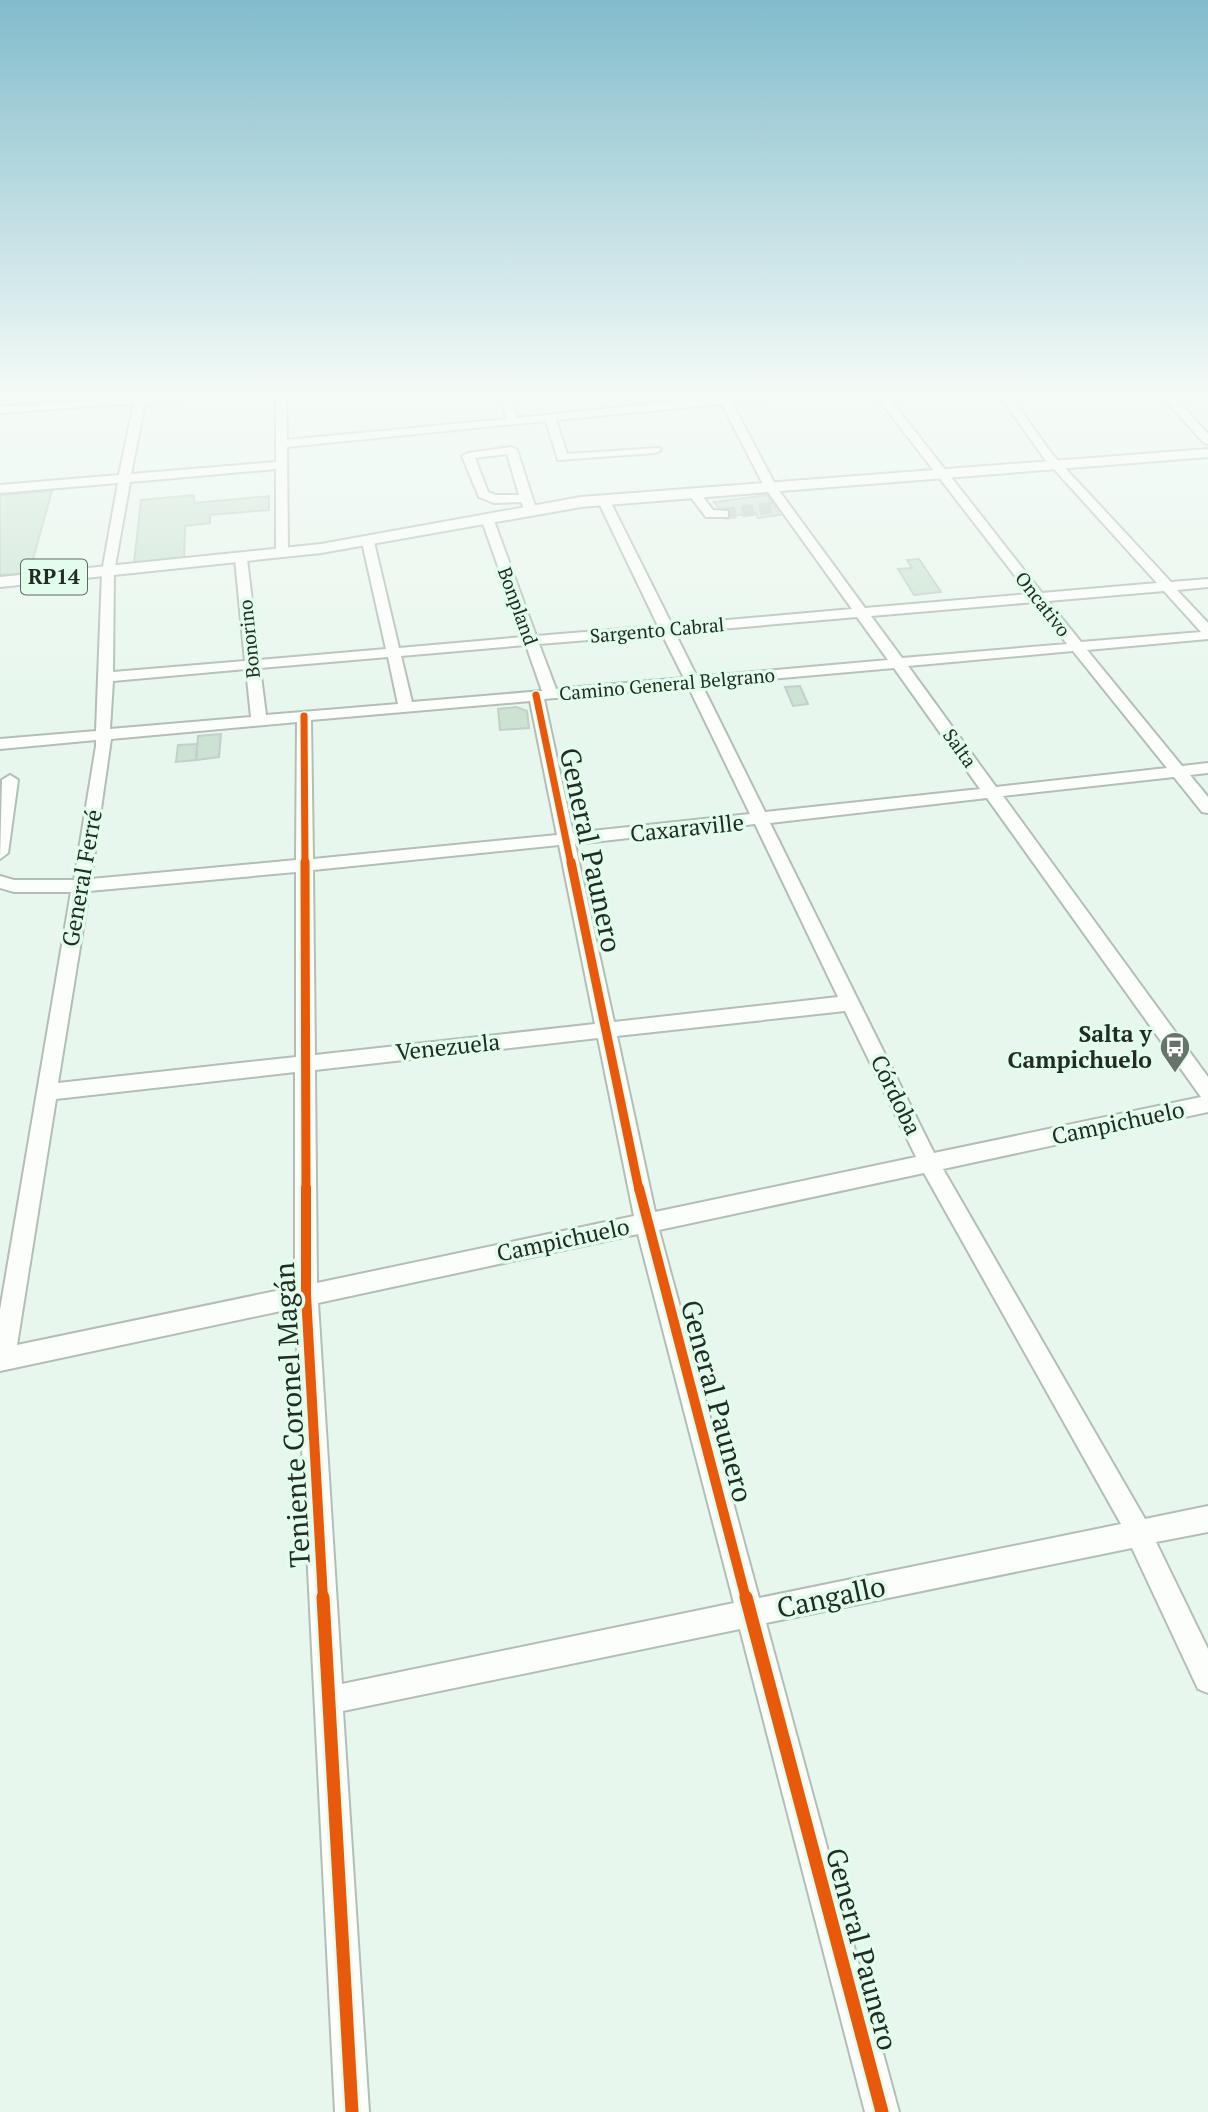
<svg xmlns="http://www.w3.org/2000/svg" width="1208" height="2112" font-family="'PT Serif',serif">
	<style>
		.building { fill: #cce3d4; stroke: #c3cfc7; stroke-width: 2 }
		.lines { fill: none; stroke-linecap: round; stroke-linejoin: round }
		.minor-tunnel { stroke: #c0cec5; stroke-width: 12; stroke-dasharray: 12 6; stroke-linecap: butt }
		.minor-casing { stroke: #b2beb6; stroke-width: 4 }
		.major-casing { stroke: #b2beb6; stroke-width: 4 }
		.minor { fill: #fcfefc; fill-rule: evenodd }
		.major { fill: #fcfefc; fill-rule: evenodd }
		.cycleway-far3-casing { stroke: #e2fdeb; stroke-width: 10 }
		.cycleway-far2-casing { stroke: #e2fdeb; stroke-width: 13 }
		.cycleway-far1-casing { stroke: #e2fdeb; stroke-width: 15 }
		.cycleway-casing { stroke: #e2fdeb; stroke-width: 18 }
		.cycleway-far3 { stroke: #e8590c; stroke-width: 7 }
		.cycleway-far2 { stroke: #e8590c; stroke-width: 9 }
		.cycleway-far1 { stroke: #e8590c; stroke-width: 10 }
		.cycleway { stroke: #e8590c; stroke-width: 13 }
		.labels { text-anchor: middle; stroke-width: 7; stroke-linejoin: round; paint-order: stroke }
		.far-street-label { font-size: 19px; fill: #222c25; stroke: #e2fdeb }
		.shield { fill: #e2fdeb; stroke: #5c6b60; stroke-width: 2 }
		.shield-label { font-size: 21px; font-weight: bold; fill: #222c25 }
		.street-label { font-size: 23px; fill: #222c25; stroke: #e2fdeb }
		.poi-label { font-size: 23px; font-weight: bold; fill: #222c25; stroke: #e2fdeb; text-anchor: end }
		.near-street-label { font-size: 28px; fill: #222c25; stroke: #e2fdeb }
	</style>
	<rect width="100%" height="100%" fill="#e8f7ed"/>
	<!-- building -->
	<g class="building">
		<polygon points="52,491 29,573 0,575 0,495"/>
		<polygon points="194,495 194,503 269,496 269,510 210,515 210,523 185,526 184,558 134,563 141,500"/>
		<polygon points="767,495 780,515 758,518 755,513 726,517 714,502"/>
		<polygon points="919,559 941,592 914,595 898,569 912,568 907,560"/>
		<polygon points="800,686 808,704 793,706 785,687"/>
		<polygon points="516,707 527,711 529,728 500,730 498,709"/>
		<polygon points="221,734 219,757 196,760 198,736"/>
		<polygon points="197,744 196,760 176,762 178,745"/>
	</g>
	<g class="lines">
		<!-- minor-tunnel -->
		<polyline class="minor-tunnel" points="724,514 775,507"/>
		<!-- minor casing -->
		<g class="minor-casing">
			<g id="minor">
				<path d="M133,397H183L178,400L145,403L131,474L276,462V397H286L287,440L507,419L501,397H511L517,418L719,397H766L761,400L732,403L777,488L865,608L1029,594L877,397H888L1042,593L1157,583L1044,458L1001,397H1011L1052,454L1171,582L1208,579V587L1177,590L1208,623V639L1087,650L1182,766L1208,763V773L1190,775L1208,797V813L1202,812L1174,777L1003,796L1208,1077V1112L943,1169L1145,1519L1208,1506V1532L1156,1542L1208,1649V1693L1198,1689L1132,1548L766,1623L899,2112H865L740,1629L343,1711L369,2112H335L295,1308L0,1371V1310L71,892H14L0,888V876L14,880H74L96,746V740L0,749V739L96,731L102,572L118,483L0,493V485L119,475L134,403L0,413V407ZM722,404L765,488L852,609L672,625L610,501L604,497L598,501L658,626L536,636L493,518L487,514L481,518L523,637L399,648L374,542L368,538L362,542L386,649L259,660L247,559L241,555L235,559L245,661L113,672L114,572L130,482L276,469V553L282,557L288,553L287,447L546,421L558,460L655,453L661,450L659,448L567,454L556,420ZM1164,591L1201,632L1081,642L1048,601ZM1035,602L1067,644L902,658L871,616ZM857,617L888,660L697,677L675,633ZM662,634L684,678L556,689L539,644ZM526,645L542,691L412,702L401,656ZM1073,651L1167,768L996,787L908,666ZM388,657L398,704L266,715L260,668ZM894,668L980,789L765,812L702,685ZM246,669L251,717L110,729L113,681ZM688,686L750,814L573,833L544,699ZM530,701L557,835L313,859L311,720ZM297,722L296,860L91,879L111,739ZM987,798L1201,1097L934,1153L770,823ZM755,824L838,997L614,1022L575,844ZM559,845L595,1024L315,1055L313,870ZM296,872V1057L58,1083L89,891ZM845,1011L916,1157L655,1212L617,1036ZM598,1038L634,1216L317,1283L315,1070ZM295,1072V1287L17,1345L56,1099ZM924,1173L1121,1524L759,1598L659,1230ZM638,1234L734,1603L342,1684L318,1303Z"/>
				<polygon points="1163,397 1174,397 1208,434 1208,444 1204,443"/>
				<path d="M511,447L517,450L536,509L534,512H526L521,502L494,503L479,497L462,456L468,453ZM507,454L519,495H496L488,492L475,458Z"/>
				<polygon points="695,491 699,492 713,510 728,511 728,517 706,517 689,495"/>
				<polygon points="10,775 18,780 8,853 0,859 2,780"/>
			</g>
		</g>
		<!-- major casing -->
		<g class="major-casing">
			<polygon id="major" points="1208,449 1208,457 581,507 321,553 0,587 0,577 321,544 581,497"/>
		</g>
		<!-- minor -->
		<use href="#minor" class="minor"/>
		<!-- major -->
		<use href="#major" class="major"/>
		<!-- cycleway-far3 casing -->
		<g class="cycleway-far3-casing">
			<g id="cycleway-far3">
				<polyline points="536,695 571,864"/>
				<polyline points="304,716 305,864"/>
			</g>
		</g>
		<!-- cycleway-far2 casing -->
		<g class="cycleway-far2-casing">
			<g id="cycleway-far2">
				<polyline points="305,862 306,1190"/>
				<polyline points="571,862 639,1190"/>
			</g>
		</g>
		<!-- cycleway-far1 casing -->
		<g class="cycleway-far1-casing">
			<g id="cycleway-far1">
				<polyline points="306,1188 306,1295 323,1599"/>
				<polyline points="639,1188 746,1599"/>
			</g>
		</g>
		<!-- cycleway casing -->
		<g class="cycleway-casing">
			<g id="cycleway">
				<polyline points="323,1597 352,2112"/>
				<polyline points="746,1597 882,2112"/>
			</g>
		</g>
		<!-- cycleway-far3 -->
		<use href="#cycleway-far3" class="cycleway-far3"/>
		<!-- cycleway-far2 -->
		<use href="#cycleway-far2" class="cycleway-far2"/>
		<!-- cycleway-far1 -->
		<use href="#cycleway-far1" class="cycleway-far1"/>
		<!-- cycleway -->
		<use href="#cycleway" class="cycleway"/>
	</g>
	<!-- sky -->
	<linearGradient id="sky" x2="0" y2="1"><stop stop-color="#82bccc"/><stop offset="0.57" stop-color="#f5fbf7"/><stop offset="1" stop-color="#f5fbf7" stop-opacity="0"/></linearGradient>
	<rect width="1208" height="693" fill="url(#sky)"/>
	<!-- icons -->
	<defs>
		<g id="bus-pin" transform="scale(1.575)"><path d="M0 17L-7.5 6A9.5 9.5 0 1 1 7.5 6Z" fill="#67736b" stroke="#e2fdeb"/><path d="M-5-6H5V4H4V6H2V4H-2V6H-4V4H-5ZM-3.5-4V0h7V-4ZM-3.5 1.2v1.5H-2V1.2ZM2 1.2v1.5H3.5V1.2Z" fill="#fff"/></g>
	</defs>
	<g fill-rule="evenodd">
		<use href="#bus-pin" x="1175" y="1047"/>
	</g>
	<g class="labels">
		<!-- far-street labels -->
		<g class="far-street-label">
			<text transform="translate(1043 604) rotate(52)" y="7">Oncativo</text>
			<text transform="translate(518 606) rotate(70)" y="7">Bonpland</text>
			<text transform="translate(657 630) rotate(-5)" y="7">Sargento Cabral</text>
			<text transform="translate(249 639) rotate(-96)" y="7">Bonorino</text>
			<text transform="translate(667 684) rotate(-5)" y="7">Camino General Belgrano</text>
			<text transform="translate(960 748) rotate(54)" y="7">Salta</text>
		</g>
		<!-- shield labels -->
		<rect class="shield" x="21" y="559.5" width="66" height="35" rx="5"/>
		<g class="shield-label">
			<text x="54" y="584">RP14</text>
		</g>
		<!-- street labels -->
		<g class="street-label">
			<text transform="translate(687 828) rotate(-6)" y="8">Caxaraville</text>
			<text transform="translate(82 878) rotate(-80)" y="8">General Ferré</text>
			<text transform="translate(448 1047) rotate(-6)" y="8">Venezuela</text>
			<text transform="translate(896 1095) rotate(64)" y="8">Córdoba</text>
			<text transform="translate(1118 1123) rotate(-12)" y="8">Campichuelo</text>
			<text transform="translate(563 1240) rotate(-12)" y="8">Campichuelo</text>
		</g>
		<!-- poi labels -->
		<g class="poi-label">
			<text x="1152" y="1042">Salta y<tspan x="1152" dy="26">Campichuelo</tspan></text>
		</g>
		<!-- near-street labels -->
		<g class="near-street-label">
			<text transform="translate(591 850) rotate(78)" y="10">General Paunero</text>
			<text transform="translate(717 1401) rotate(75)" y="10">General Paunero</text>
			<text transform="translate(292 1415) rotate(-93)" y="10">Teniente Coronel Magán</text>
			<text transform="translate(831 1597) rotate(-12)" y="10">Cangallo</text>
			<text transform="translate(862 1949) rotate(75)" y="10">General Paunero</text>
		</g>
	</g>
</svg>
